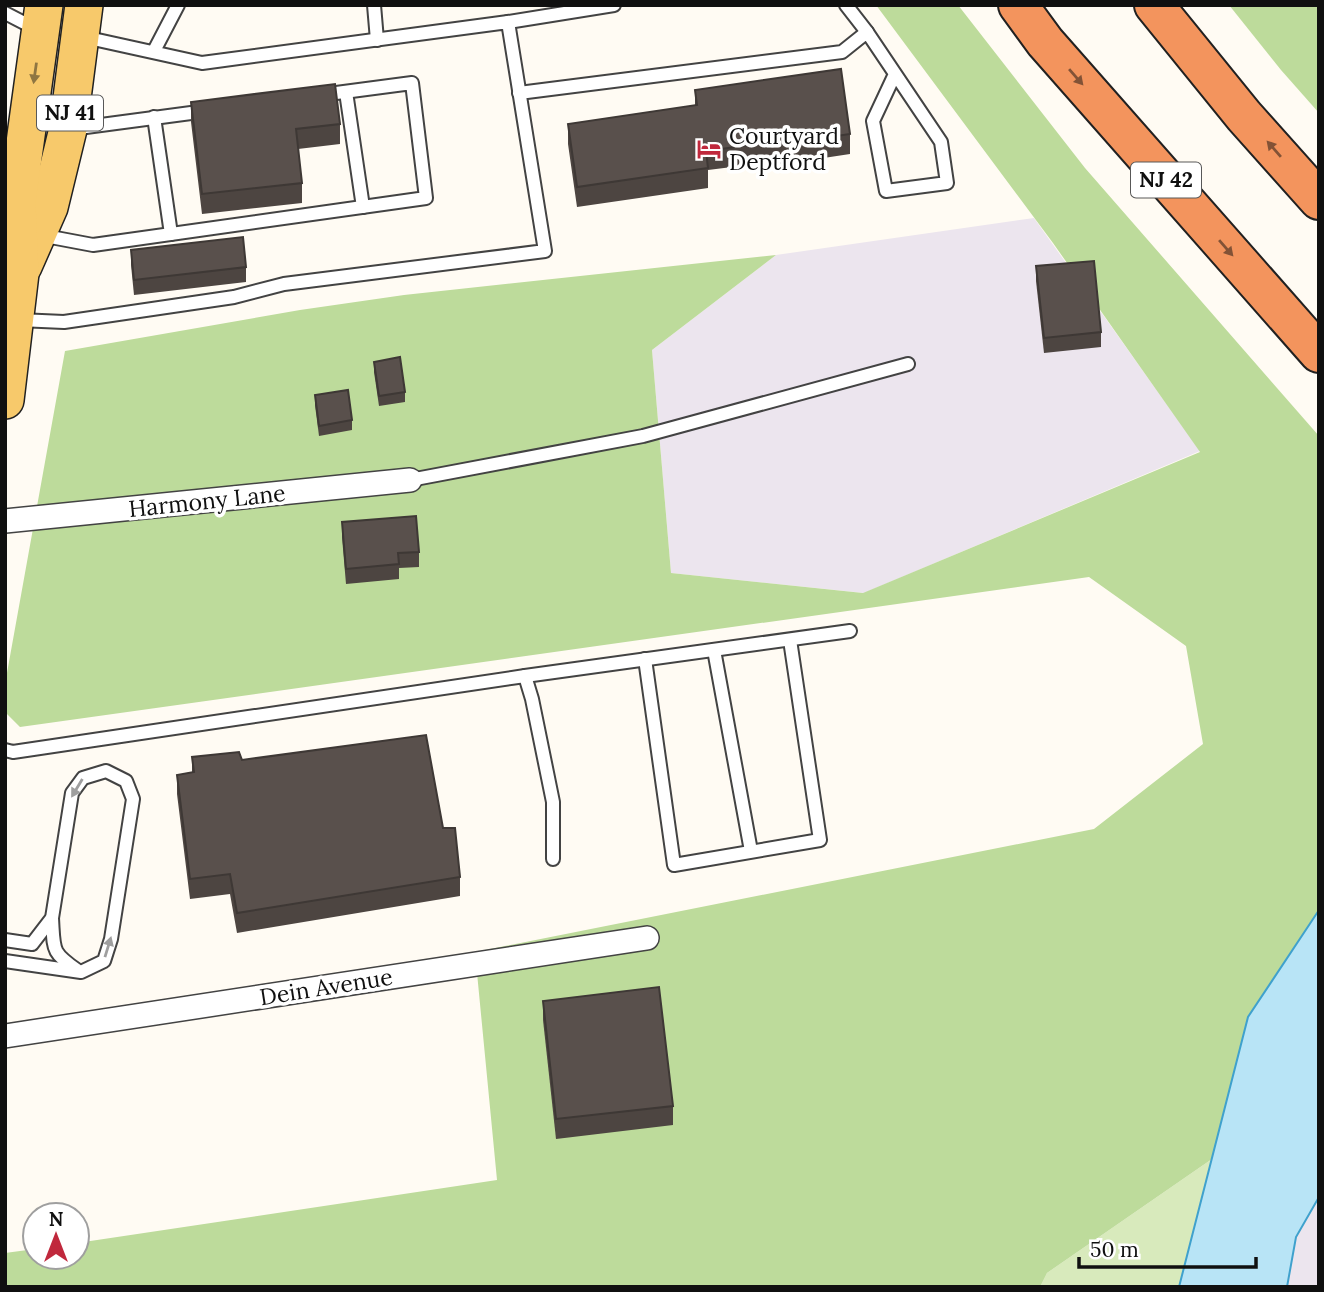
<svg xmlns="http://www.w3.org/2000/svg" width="1324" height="1292" font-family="Lora,serif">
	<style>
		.industrial { fill: #ece5ee }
		.green { fill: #d8eabc }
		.forest { fill: #bddb9b }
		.water { fill: #b8e4f6; stroke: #3fa1cd; stroke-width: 2 }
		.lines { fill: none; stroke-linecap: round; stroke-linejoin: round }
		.service-casing { stroke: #434343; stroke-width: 16 }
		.minor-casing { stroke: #434343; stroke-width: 26 }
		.primary-casing { stroke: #212121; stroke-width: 40 }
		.motorway-casing { stroke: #212121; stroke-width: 42 }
		.service { stroke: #fff; stroke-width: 12 }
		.minor { stroke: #fff; stroke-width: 23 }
		.primary { stroke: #f7c96b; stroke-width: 37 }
		.motorway { stroke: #f3945d; stroke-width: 38 }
		.wall { fill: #4d4541 }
		.building { fill: #59504c; stroke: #3e3835; stroke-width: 2 }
		.oneway { fill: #8f7642 }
		.oneway2 { fill: #825236 }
		.oneway3 { fill: #9f9f9f }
		.labels { text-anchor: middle; stroke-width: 7; stroke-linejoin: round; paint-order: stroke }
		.shield { fill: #fff; stroke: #585858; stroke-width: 2 }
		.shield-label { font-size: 21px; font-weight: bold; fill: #101010 }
		.poi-label { font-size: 23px; fill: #101010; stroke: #fff; text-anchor: start }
		.street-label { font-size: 23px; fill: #101010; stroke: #fff }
	</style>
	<rect width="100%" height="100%" fill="#fffbf3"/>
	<!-- industrial -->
	<g class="industrial">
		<polygon points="1034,218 1200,451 864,593 671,573 652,350 776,255"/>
		<polygon points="1319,1197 1319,1287 1287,1287 1296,1237"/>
	</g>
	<!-- green -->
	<polygon class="green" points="1212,1159 1179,1287 1040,1287 1047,1273"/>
	<!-- forest -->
	<g class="forest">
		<polygon points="876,5 958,5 1085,168 1319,436 1319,910 1248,1017 1212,1159 1047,1273 1040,1287 5,1287 5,1253 35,1249 35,1257 77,1257 77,1243 497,1180 475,952 1094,829 1203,744 1186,646 1089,577 20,727 5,712 5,684 65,351 300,310 404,295 776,255 652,350 671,573 863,593 1200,452 1053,243"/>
		<polygon points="1229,5 1319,5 1319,113 1281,70"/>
	</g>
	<!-- water -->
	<polygon class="water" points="1319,910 1319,1197 1296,1237 1287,1287 1179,1287 1248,1017"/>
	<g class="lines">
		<!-- service casing -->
		<g class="service-casing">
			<g id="service">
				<polyline points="374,5 377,40"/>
				<polyline points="846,5 867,32"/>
				<polyline points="5,13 36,29"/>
				<polyline points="508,22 614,5"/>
				<polyline points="154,51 178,5"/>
				<polyline points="346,92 363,207"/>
				<polyline points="519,93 842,52 867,32 941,142 947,183 886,191 873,121 895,74"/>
				<polyline points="154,117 171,234"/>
				<polyline points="71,129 206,111"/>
				<polyline points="40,235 93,245 426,198 412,83 321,95"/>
				<polyline points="19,320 64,322 234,297 284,284 545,251 508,22 202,63 84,37"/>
				<polyline points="410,480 643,436 908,364"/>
				<polyline points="714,650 751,851"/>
				<polyline points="645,659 674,865 820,840 790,640"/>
				<polyline points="525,676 532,699 553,802 553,859"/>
				<polyline points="5,750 13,752 525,676 850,631"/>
				<path d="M52,918C54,950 51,952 77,970"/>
				<polyline points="5,940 32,944 52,918 72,793 83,778 106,771 126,781 133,799 111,939 104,961 81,972 5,961"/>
			</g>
		</g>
		<!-- minor casing -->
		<g class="minor-casing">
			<g id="minor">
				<polyline points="5,521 410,480"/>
				<polyline points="5,1036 647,938"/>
			</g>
		</g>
		<!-- primary casing -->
		<g class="primary-casing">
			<g id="primary">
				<polyline points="23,266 49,207 68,129 84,5"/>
				<polyline points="5,400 20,273 17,201 44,5"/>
			</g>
		</g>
		<!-- motorway casing -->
		<g class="motorway-casing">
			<g id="motorway">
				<polyline points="1018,5 1045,42 1319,353"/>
				<polyline points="1154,5 1244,116 1319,200"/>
			</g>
		</g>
		<!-- service -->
		<use href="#service" class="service"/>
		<!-- minor -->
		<use href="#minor" class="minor"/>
		<!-- primary -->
		<use href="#primary" class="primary"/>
		<!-- motorway -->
		<use href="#motorway" class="motorway"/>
	</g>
	<!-- wall -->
	<g class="wall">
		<polygon points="695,90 850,134 850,154 764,167 764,163 708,170 708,188 577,207 568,144 568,124 695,106"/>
		<polygon points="191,102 340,124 340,144 298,149 302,183 302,203 202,214 191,122"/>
		<polygon points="131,250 246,267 246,282 134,295 131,265"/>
		<polygon points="1036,266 1101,332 1101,347 1044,353 1036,281"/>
		<polygon points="374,362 405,392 405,402 379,406 374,372"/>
		<polygon points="315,395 352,420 352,430 319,436 315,405"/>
		<polygon points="342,522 419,552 419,567 399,568 399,579 346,584 342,537"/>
		<polygon points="192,757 242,760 443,828 460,877 460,896 237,933 230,894 190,899 177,794 177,775 192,772"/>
		<polygon points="543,1001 673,1106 673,1125 556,1139 543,1020"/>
	</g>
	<!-- building -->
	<g class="building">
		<polygon points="841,69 850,134 764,147 764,143 706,151 708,168 577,187 568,124 697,105 695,90"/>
		<polygon points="335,84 340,124 296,129 302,183 202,194 191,102"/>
		<polygon points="243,237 246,267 134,280 131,250"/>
		<polygon points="1094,261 1101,332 1044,338 1036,266"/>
		<polygon points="400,357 405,392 379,396 374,362"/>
		<polygon points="348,390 352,420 319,426 315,395"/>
		<polygon points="416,516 419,552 398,553 399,564 346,569 342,522"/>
		<polygon points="426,735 443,828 455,828 460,877 237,913 230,874 190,879 177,775 194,772 192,757 239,752 242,760"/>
		<polygon points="659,987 673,1106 556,1119 543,1001"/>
	</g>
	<!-- one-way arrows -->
	<defs><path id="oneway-solid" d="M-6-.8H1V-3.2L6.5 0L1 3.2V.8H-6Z" transform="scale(1.75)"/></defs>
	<use class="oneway" href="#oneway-solid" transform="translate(35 73) rotate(98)"/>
	<g class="oneway2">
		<use href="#oneway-solid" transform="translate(1076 77) rotate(49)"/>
		<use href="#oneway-solid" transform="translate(1274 149) rotate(-131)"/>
		<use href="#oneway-solid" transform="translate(1226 248) rotate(49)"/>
	</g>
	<g class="oneway3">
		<use href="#oneway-solid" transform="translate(77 788) rotate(121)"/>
		<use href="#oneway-solid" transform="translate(108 947) rotate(-73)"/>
	</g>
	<!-- icons -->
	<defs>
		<g id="hotel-bare" transform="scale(1.89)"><path d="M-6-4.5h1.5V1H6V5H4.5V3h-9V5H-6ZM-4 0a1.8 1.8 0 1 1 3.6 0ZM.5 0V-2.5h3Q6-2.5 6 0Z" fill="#c0283c" stroke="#fff" stroke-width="2.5" paint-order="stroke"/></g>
	</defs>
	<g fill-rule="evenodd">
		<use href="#hotel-bare" x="709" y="149"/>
	</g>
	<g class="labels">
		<!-- shield labels -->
		<g class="shield">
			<rect x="37" y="95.5" width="66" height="35" rx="5"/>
			<rect x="1131" y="162.5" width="70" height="35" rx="5"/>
		</g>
		<g class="shield-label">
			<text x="70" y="120">NJ 41</text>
			<text x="1166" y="187">NJ 42</text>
		</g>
		<!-- poi labels -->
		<g class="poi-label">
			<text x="729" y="144">Courtyard<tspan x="729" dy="26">Deptford</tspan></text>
		</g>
		<!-- street labels -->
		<g class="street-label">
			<text transform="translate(207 501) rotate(-6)" y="8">Harmony Lane</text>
			<text transform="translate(326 987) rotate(-9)" y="8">Dein Avenue</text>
		</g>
	</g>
	<!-- border -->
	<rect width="1324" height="1292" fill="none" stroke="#101010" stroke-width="14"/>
	<!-- north arrow -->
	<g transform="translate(56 1236)"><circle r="33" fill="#ffffff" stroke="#9f9f9f" stroke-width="2"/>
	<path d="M0-5L12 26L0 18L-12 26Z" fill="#c0283c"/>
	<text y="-10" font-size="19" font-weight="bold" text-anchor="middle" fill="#101010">N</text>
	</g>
	<!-- scale -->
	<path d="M1079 1257v10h177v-10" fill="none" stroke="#101010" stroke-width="3.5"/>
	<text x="1090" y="1257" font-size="21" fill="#101010" stroke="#ffffff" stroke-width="5" paint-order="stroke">50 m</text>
</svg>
